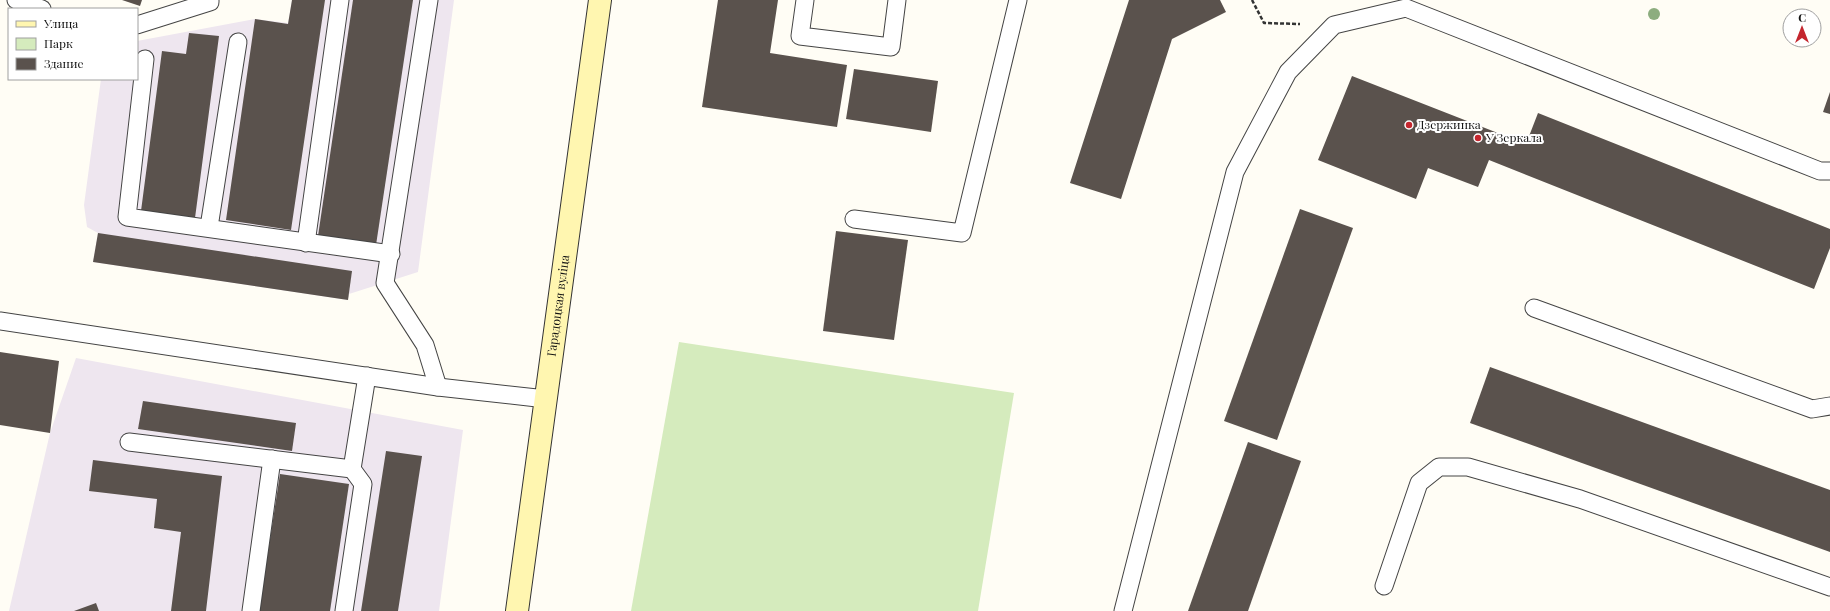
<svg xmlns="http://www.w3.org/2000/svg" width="1830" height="611" font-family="'Playfair Display',serif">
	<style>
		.industrial { fill: #eee6ef }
		.green { fill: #d5ebbd }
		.building { fill: #5a524d }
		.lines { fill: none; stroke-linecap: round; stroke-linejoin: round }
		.lane-casing { stroke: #444; stroke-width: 19 }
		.secondary-casing { stroke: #333; stroke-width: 24 }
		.path { stroke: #333; stroke-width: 2.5; stroke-dasharray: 4 2; stroke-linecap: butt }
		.lane { stroke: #fff; stroke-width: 17 }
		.secondary { stroke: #fff6b0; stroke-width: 22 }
		.tree { fill: #8dad7f }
		.poi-dot { fill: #c4262e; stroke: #fff; stroke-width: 1.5 }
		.labels { text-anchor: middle; stroke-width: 4; stroke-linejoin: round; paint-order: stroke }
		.poi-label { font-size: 12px; fill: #111; stroke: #fff; text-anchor: start }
		.street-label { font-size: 12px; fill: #111; stroke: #fff }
	</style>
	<rect width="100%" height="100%" fill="#fffdf5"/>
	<!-- industrial -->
	<g class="industrial">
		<polygon points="292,0 454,0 418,272 349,294 348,300 93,262 98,233 87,227 84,205 101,79 137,79 137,41 255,19 288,23"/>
		<polygon points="76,358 463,430 439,611 9,611 50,433"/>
	</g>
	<!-- green -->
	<polygon class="green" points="679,342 1014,393 978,611 631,611"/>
	<!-- building -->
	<g class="building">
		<polygon points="122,0 142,0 140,6"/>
		<polygon points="292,0 325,0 291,230 226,220 255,19 288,24"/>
		<polygon points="353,0 413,0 376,245 318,236"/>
		<polygon points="718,0 778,0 770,53 847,65 837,127 702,107"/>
		<polygon points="1129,0 1220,0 1226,12 1172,39 1121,199 1070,183"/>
		<polygon points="189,33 219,36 195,218 141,211 162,51 186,54"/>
		<polygon points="854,69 938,81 931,132 846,119"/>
		<polygon points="1352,76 1526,144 1538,113 1830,229 1830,248 1814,289 1489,160 1478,187 1428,168 1416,199 1318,160"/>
		<polygon points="1830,92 1830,114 1823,112"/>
		<polygon points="1300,209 1353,228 1277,440 1224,421"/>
		<polygon points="836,231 908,240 894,340 823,331"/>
		<polygon points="98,233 352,271 348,300 93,262"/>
		<polygon points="0,352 59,361 50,433 0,425"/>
		<polygon points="1490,367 1830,490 1830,552 1470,423"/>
		<polygon points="143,401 296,423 292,451 138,429"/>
		<polygon points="1248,442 1301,461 1248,611 1188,611"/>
		<polygon points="386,451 422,456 398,611 361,611"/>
		<polygon points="93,460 222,476 206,611 171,611 181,532 154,528 157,499 89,491"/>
		<polygon points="280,474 349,484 330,611 259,611"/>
		<polygon points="96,603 99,611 74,611"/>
	</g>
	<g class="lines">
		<!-- lane casing -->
		<g class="lane-casing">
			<g id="lane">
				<polyline points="16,0 42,9"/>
				<polyline points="429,0 385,283 425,345 438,387"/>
				<polyline points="805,0 800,36 891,47 897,0"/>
				<polyline points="137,25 210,2 210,0"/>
				<polyline points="145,59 127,217 391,254"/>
				<polyline points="854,219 962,233 1018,0"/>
				<polyline points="209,227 238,42"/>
				<polyline points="306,243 340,0"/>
				<polyline points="1534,308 1812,409 1830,406"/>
				<polyline points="0,321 438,387 546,399"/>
				<polyline points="129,442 352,469"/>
				<polyline points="1384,586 1419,483 1439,467 1468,467 1580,499 1830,587"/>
				<polyline points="251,611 272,459"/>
				<polyline points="344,611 363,484 352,469 367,376"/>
				<polyline points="1123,611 1235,172 1288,72 1334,25 1406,8 1820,171 1830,171"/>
			</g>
		</g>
		<!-- secondary casing -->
		<g class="secondary-casing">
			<g id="secondary">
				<path id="s1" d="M517,611L600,0"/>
			</g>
		</g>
		<!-- path -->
		<polyline class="path" points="1252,0 1264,23 1300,24"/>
		<!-- lane -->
		<use href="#lane" class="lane"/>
		<!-- secondary -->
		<use href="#secondary" class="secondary"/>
	</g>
	<!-- trees -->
	<circle class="tree" cx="1654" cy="14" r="6"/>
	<!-- markers -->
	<g class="poi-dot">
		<circle cx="1409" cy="125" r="4"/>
		<circle cx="1478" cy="138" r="4"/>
	</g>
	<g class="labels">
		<!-- poi labels -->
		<g class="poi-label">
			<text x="1417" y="129">Дзержинка</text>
			<text x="1486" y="142">У Зеркала</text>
		</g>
		<!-- street labels -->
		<g class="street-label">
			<text dy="4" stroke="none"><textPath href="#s1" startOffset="308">Гарадоцкая вуліца</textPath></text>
		</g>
	</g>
	<!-- legend -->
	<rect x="8" y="8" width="130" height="72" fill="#ffffff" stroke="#a0a0a0"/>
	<rect x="16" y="21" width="20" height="6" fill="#fff6b0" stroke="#a0a0a0"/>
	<text x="44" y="28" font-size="12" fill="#111111">Улица</text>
	<rect x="16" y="38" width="20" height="12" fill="#d5ebbd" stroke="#a0a0a0"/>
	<text x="44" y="48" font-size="12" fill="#111111">Парк</text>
	<rect x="16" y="58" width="20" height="12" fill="#5a524d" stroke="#a0a0a0"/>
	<text x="44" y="68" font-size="12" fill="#111111">Здание</text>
	<!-- north arrow -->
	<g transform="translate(1802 28)"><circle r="19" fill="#ffffff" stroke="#a0a0a0"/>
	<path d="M0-3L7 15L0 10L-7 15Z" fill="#c4262e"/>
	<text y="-6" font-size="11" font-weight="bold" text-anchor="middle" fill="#111111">С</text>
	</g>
</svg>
